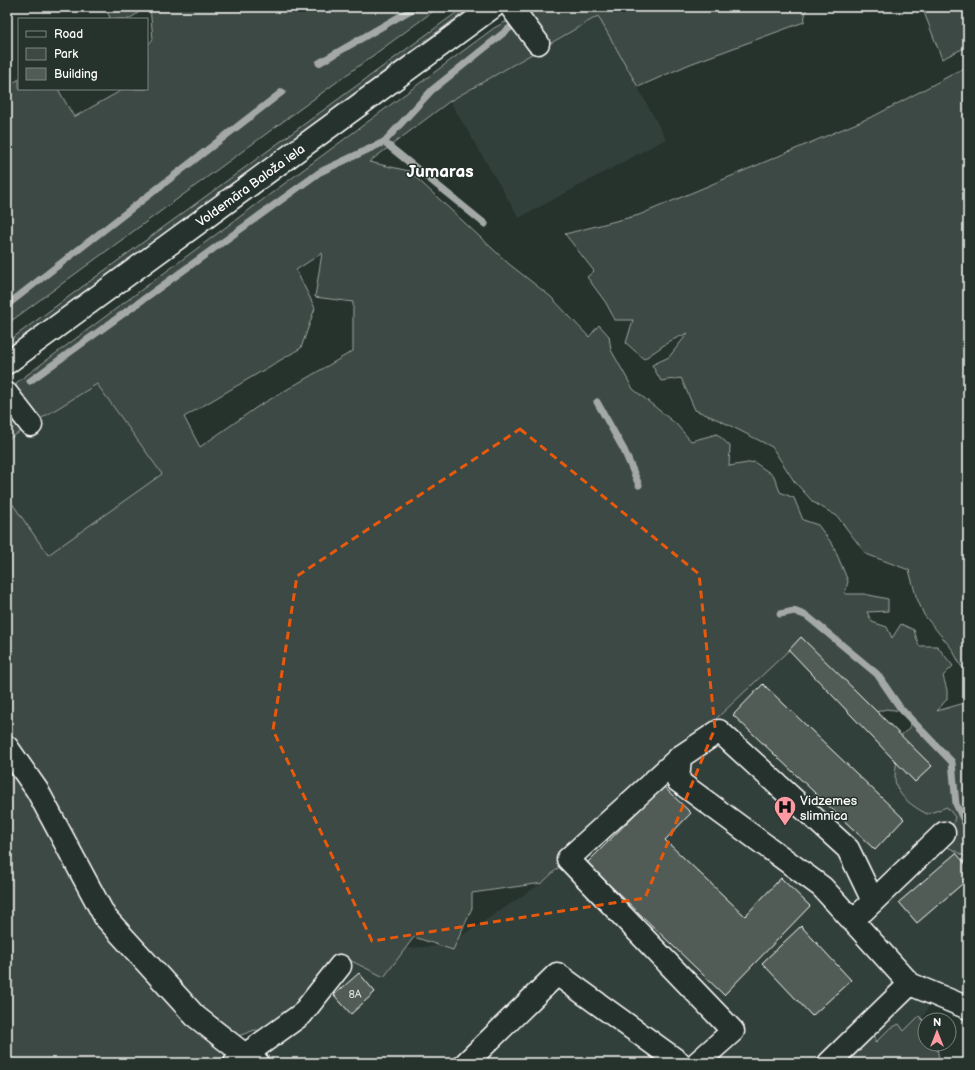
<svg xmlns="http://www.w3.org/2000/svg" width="975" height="1070" font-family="'Balsamiq Sans',sans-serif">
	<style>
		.built { fill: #333f3a }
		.green { fill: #3e4944; stroke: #9ea4a2; fill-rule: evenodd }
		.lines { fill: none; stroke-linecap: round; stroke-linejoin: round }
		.stream { stroke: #a4a9a7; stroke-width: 7 }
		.building { fill: #515c57; stroke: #fff }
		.minor-casing { stroke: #fff; stroke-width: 25 }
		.major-casing { stroke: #fff; stroke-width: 25 }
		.minor { stroke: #26332d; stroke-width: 22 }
		.major { stroke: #26332d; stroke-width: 22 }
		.marked { fill: none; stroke: #e8590c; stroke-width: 3; stroke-dasharray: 8 5; stroke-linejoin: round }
		.labels { text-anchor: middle; stroke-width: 3; stroke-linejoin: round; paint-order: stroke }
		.number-label { font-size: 11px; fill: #d4d6d5 }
		.street-label { font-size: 13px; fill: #fff; stroke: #26332d }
		.poi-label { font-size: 13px; fill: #fff; stroke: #26332d; text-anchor: start }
		.district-label { font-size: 17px; font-weight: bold; fill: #fff; stroke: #26332d }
	</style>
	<rect width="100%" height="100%" fill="#26332d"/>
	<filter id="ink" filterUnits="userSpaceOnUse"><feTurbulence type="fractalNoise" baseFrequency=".025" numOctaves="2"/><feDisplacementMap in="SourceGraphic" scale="8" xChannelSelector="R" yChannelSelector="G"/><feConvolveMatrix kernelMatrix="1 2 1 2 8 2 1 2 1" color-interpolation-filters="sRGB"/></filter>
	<g filter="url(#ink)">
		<!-- built -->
		<g class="built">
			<polygon points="599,16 666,139 519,218 450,101"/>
			<polygon points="97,384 203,532 69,582 33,537 7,497 7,440"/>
			<polygon points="801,637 932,766 968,795 968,998 938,987 901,1063 229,1063 310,993 337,954 448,945 542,883"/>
		</g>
		<!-- green -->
		<g class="green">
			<polygon points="104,7 147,7 129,19 108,19 110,17"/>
			<polygon points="150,7 439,7 7,324 7,87 19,79 19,89 58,89 74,117 124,89 147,89 147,46 153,39"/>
			<polygon points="464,7 471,7 7,350 7,342"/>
			<path d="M531,7H811L806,10L804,22L690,64L638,87L598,16L450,101L369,162L409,171L509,264L551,297L589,337L599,325L609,336L611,350L633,389L676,424L691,441L717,434L730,446L729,466L754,462L774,476L780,492L794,498L803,520L818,525L833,545L848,581L845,594H864L888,599V611L867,612L872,622L887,627L892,638L901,624L914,630L919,646H937L953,666L943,676L947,690V699L937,711L968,702V860C961,851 949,850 941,842L952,828L955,817L947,807L927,814C914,807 896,796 895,779C895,763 900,757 896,739L910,728V712L886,709L867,715L793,650H789L542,883L472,893V908L453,950L414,937L384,977L337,954L310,993L309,1022L291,1036L255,1030L230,1039L222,1063H7V496L48,555L162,474L97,384L37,421L18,395L16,383L494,28L505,22L514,24L538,47L548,39L530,18ZM322,253L315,297L353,302V351L257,407L200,447L184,417L301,348L315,308L296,270Z"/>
			<polygon points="922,7 968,7 968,46 942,59"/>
			<polygon points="968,66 968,670 961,666 952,649 924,615 916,596 909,570 866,554 837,516 813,502 794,481 772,447 721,421 695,410 681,378 661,381 652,365 669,357 688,333 670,341 644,359 626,343 633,320 615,320 606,303 587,277 594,271 565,234 639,215 876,115"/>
			<polygon points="7,407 23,430 7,440"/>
			<polygon points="919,1016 925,1022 925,1044 936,1044 940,1063 846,1063 840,1055 857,1036 875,1037 875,1043 889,1029 899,1024 904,1031"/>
		</g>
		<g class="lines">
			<!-- stream -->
			<g class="stream">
				<polyline points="319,63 416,7"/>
				<polyline points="384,142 485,224"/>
				<polyline points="7,305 282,92"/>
				<polyline points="30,381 320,172 384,142 432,90 511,27"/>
				<polyline points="597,402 624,450 639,485"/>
				<polyline points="780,614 794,611 807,616 877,674 901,709 952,762 956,804 968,829"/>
			</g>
		</g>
		<!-- building -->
		<g class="building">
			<polygon points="801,637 932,766 915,782 789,650"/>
			<polygon points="763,684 904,819 875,850 733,715"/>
			<polygon points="663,786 691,813 665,840 745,916 781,878 810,906 724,995 587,863"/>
			<polygon points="956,853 968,867 968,879 917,923 899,902"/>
			<polygon points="801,926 851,980 812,1016 762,963"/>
			<polygon points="359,973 375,992 351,1014 334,995"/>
		</g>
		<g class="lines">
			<!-- minor casing -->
			<g class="minor-casing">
				<g id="minor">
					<polyline points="511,7 538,43"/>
					<polyline points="7,394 31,425"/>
					<polyline points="7,747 37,790 105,917 195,1016 245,1055 235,1063"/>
					<polyline points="680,757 568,859 733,1031 697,1063"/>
					<polyline points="873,901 848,849 719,731 680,757 678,781 822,887 910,984"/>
					<polyline points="863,911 944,833"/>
					<polyline points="258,1063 245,1055 302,1014 340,966"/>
					<polyline points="466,1063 557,974 680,1063"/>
					<polyline points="829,1063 910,984 968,1008"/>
				</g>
			</g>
			<!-- major casing -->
			<g class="major-casing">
				<polyline id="major" points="7,363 493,7"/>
			</g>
			<!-- minor -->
			<use href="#minor" class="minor"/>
			<!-- major -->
			<use href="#major" class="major"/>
		</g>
	</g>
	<!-- marked area -->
	<path class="marked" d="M520,429L699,574L715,728L645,898L372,941L273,730L297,576Z"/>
	<!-- icons -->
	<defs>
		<g id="hospital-pin" transform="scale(1.15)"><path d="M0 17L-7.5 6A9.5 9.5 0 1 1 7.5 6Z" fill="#ff9aa2" stroke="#26332d"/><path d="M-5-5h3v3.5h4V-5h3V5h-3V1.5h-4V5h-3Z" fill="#111"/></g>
	</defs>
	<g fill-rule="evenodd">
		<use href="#hospital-pin" x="785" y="807"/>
	</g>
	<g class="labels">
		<!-- number labels -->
		<g class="number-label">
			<text x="355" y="998">8A</text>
		</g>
		<!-- street labels -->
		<g class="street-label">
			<text transform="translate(250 185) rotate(-36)" y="5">Voldemāra Baloža iela</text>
		</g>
		<!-- poi labels -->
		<g class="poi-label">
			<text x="800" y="805">Vidzemes<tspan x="800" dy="15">slimnīca</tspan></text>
		</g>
		<!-- district labels -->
		<g class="district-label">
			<text x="440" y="177">Jumaras</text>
		</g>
	</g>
	<!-- margin -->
	<rect width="975" height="1070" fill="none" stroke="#26332d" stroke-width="24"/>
	<rect x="12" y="12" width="951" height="1046" fill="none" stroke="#fff" stroke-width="1.5" filter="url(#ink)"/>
	<!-- legend -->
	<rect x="18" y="18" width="130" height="72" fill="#26332d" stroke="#7d8581"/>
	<rect x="26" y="31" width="20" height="6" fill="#26332d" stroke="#7d8581"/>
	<text x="54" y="38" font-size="12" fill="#ffffff">Road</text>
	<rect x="26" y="48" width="20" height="12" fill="#3e4944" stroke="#7d8581"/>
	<text x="54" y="58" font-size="12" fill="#ffffff">Park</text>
	<rect x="26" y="68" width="20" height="12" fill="#515c57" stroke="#7d8581"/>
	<text x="54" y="78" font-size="12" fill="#ffffff">Building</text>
	<!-- north arrow -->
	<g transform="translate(937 1032)"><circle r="19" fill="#26332d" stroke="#7d8581"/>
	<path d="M0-3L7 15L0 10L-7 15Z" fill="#ff9aa2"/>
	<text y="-6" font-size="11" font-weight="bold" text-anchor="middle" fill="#ffffff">N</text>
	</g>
</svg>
